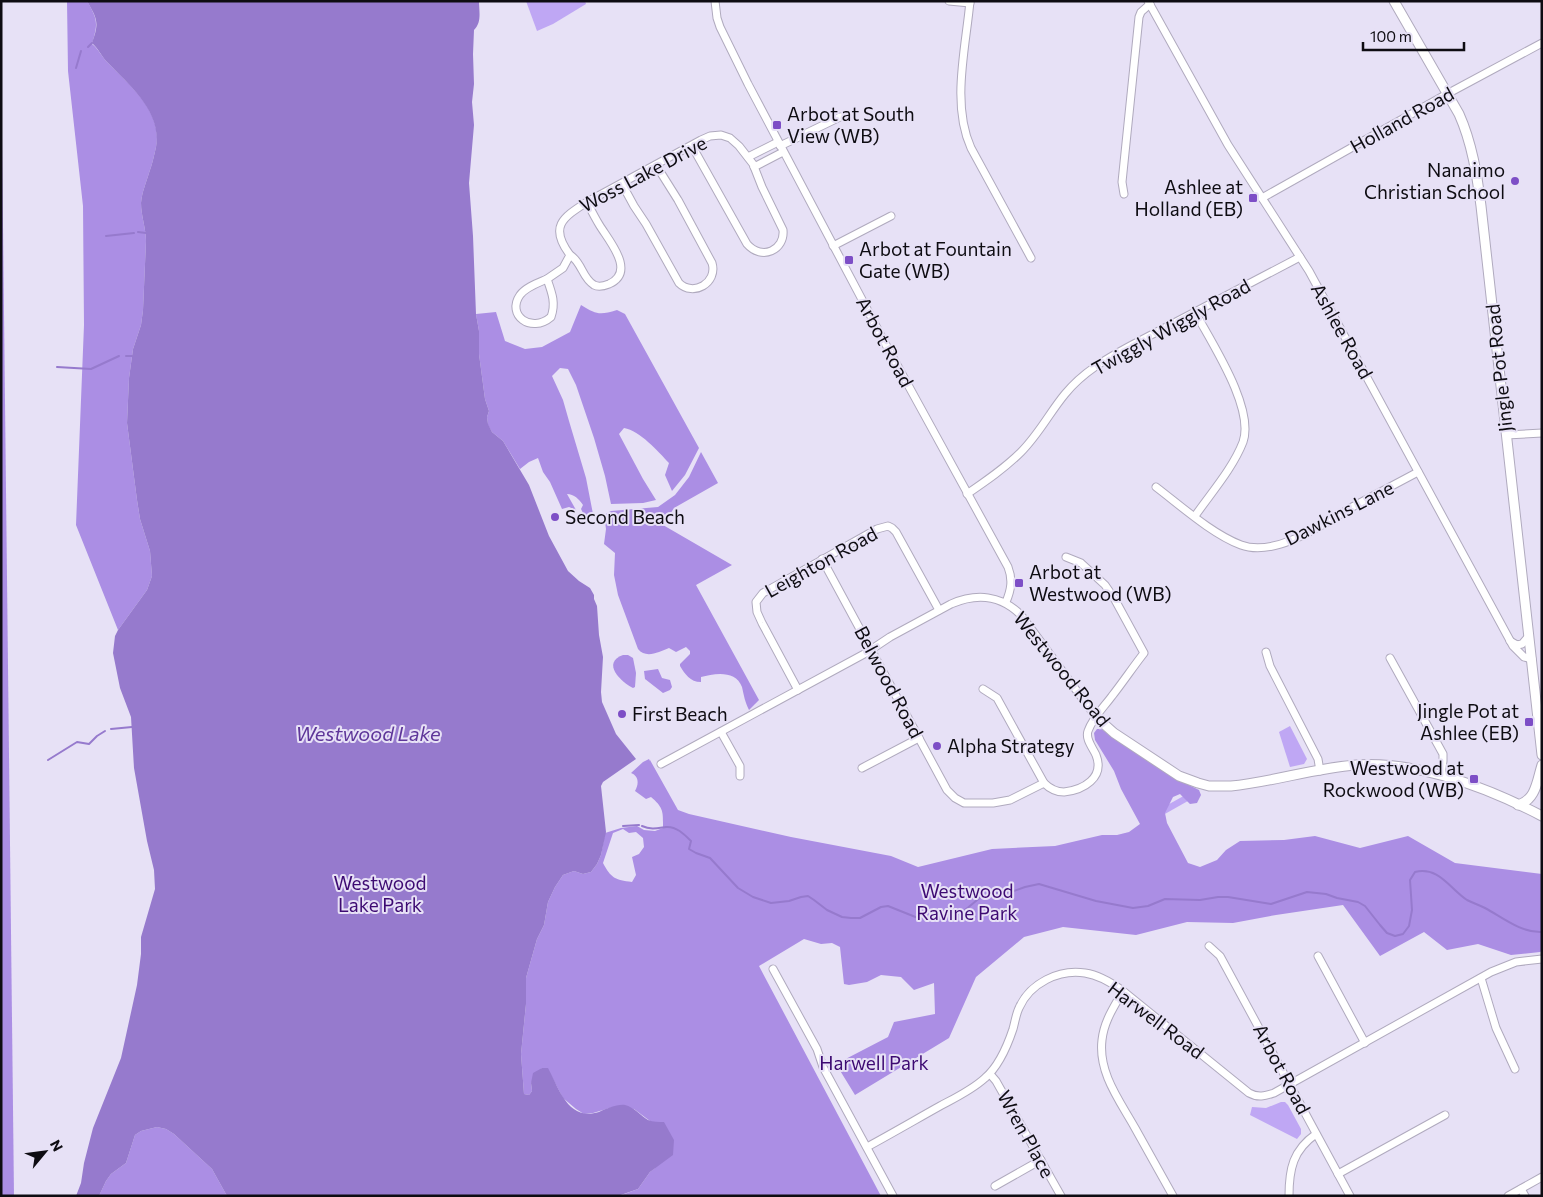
<svg xmlns="http://www.w3.org/2000/svg" width="1543" height="1197" font-family="Commissioner,sans-serif">
	<style>
		.green { fill: #bfa7f4 }
		.forest { fill: #ab8ee4; fill-rule: evenodd }
		.water { fill: #967acd }
		.lines { fill: none; stroke-linecap: round; stroke-linejoin: round }
		.stream { stroke: #967acd; stroke-width: 2 }
		.minor-casing { stroke: #b0aabe; stroke-width: 9 }
		.tertiary-casing { stroke: #b0aabe; stroke-width: 11 }
		.minor { stroke: #fff; stroke-width: 7 }
		.tertiary { stroke: #fff; stroke-width: 9 }
		.poi-dot { fill: #7d4ec6; stroke: #e7e1f6; stroke-width: 2 }
		.labels { text-anchor: middle; stroke-width: 4; stroke-linejoin: round; paint-order: stroke }
		.poi-label { font-size: 19px; fill: #0e0c12; stroke: #e7e1f6; text-anchor: start }
		.street-label { font-size: 19px; fill: #0e0c12; stroke: #e7e1f6 }
		.park-label { font-size: 19px; fill: #3d0a72; stroke: #e7e1f6 }
		.water-label { font-size: 20px; font-style: italic; fill: #5e3699; stroke: #e7e1f6 }
	</style>
	<rect width="100%" height="100%" fill="#e7e1f6"/>
	<!-- green -->
	<g class="green">
		<polygon points="526,1 585,1 586,4 553,24 537,31"/>
		<polygon points="1290,726 1307,759 1304,764 1290,767 1279,732"/>
		<polygon points="1189,793 1195,797 1156,819 1153,813"/>
		<polygon points="1281,1102 1285,1102 1288,1105 1301,1129 1301,1134 1297,1139 1250,1115 1252,1107 1266,1108"/>
	</g>
	<!-- forest -->
	<g class="forest">
		<path d="M67,1H87C98,20 98,23 92,44C99,49 102,58 109,64C130,86 163,112 156,147C154,156 152,165 149,173C146,183 142,192 141,203C141,216 146,228 146,241L143,310L141,325L133,349L129,378L127,423L137,500L140,519L150,551L152,576L147,590L118,630L76,525L84,325L83,206L68,71Z"/>
		<polygon points="1,48 14,1196 1,1196"/>
		<path d="M581,305C597,315 600,315 617,310L625,314L699,448L685,475L672,491L665,475L669,463C658,451 640,431 624,428L619,434L643,479L656,500L643,503L611,504L605,476L594,438L576,385L568,369L560,368L552,376L563,400L569,421L586,478L593,514L585,517L581,509L583,505C579,499 574,494 567,494L576,510L569,507L562,509L550,482L543,472L538,458L529,462L520,469L503,441L492,432L488,425L487,417L489,411L485,399L479,354V331L476,314L496,312L505,341L525,349L542,347L570,332Z"/>
		<path d="M701,452L718,483L674,508L663,525L732,565L696,585L759,700L749,710C745,702 744,696 742,687C736,670 715,673 701,677V682C690,682 685,674 680,666V664L690,654V651L686,647L676,652L669,648C659,652 646,659 638,649L618,595L614,575L615,553L604,544L606,529L604,515L611,511L658,507L675,495L689,477Z"/>
		<path d="M623,655H628L633,658L636,673L635,687L633,688C621,682 601,663 623,655Z"/>
		<polygon points="658,669 662,678 670,680 672,687 670,690 663,693 645,679 644,671"/>
		<path d="M1097,729H1101L1108,733L1173,777L1199,790L1201,795L1197,803L1190,804L1180,794L1173,797L1165,813L1167,823L1188,863L1200,867L1217,860L1226,850L1240,841L1284,840L1315,836L1360,848L1408,836L1455,863L1542,874V951L1540,952L1511,955L1478,944L1447,950L1424,932L1380,956L1343,905L1276,915L1233,923L1187,922L1136,935L1063,927L1024,937L976,977L949,1038L855,1095L836,1064L888,1037L894,1022L935,1014L934,983L914,990L901,977L881,975L867,982L849,985L844,984L840,947L832,943L821,944L804,939L759,966L881,1196H619L638,1189L650,1172L655,1168L650,1121L634,1109L613,1107L593,1113L584,1114L576,1109L563,1098L547,1068H542L531,1083L532,1091L529,1095L524,1094L521,1054L526,1004V978L537,939L544,925L548,902L555,887L563,875L574,871L583,874L591,872L597,864L601,855L605,833L621,828L637,826L644,830L655,831L663,828C663,812 664,808 651,797L646,799L635,791C639,784 639,776 631,773L643,762L649,759L650,761V760L678,810L689,814L791,837L891,856L918,867L992,849L1055,846L1102,835H1117L1129,832L1140,824L1121,789L1114,771L1095,740L1094,733ZM623,829L629,833L636,832L643,838L644,847L639,854L632,857L636,875L632,882C615,880 611,878 603,863L613,833Z"/>
		<polygon points="157,1127 166,1129 174,1134 212,1169 227,1196 99,1196 106,1181 111,1174 126,1163 135,1135 141,1131"/>
	</g>
	<!-- water -->
	<path class="water" d="M87,1H479C479,12 482,22 474,30L473,54L474,84L472,102L474,125L469,183L473,236L476,314L479,331V354L485,399L489,411L487,417L488,424L492,432L503,441L529,485L549,536L568,571L579,581L590,588L594,595V599L597,606L599,635L603,657L601,692L602,702L616,734L636,759L603,782L601,786L606,832L601,855L597,864L591,872L583,874L574,871L563,875L555,887L548,902L544,925L537,939L526,978V1004L521,1054L524,1094L529,1095L532,1091L531,1083L533,1073L542,1068H548C559,1088 568,1122 599,1112C606,1109 617,1104 625,1105C634,1107 641,1116 648,1120C653,1122 659,1122 664,1122L674,1140L673,1155L650,1172L638,1189L618,1196H227L212,1169L174,1134L166,1129L157,1127L141,1131L135,1135L126,1163L111,1174L106,1181L99,1196H76L81,1183L84,1163L93,1128L121,1058L137,985L141,954V937L155,889L154,870L147,841L134,768L131,717L120,688L113,653L115,636L118,630L147,590L152,576L150,551L140,519L137,500L127,423L129,378L133,349L141,325L143,310L146,241C146,228 141,216 141,203C142,192 146,183 149,173C152,165 154,156 156,147C162,112 130,86 109,64C102,58 99,49 92,43C99,23 98,20 87,1Z"/>
	<g class="lines">
		<!-- stream -->
		<g class="stream">
			<polyline points="88,47 92,43"/>
			<polyline points="76,68 81,51"/>
			<polyline points="138,232 146,233"/>
			<polyline points="106,236 134,233"/>
			<polyline points="126,356 132,356"/>
			<polyline points="57,367 91,369 119,356"/>
			<polyline points="111,729 132,727"/>
			<polyline points="48,760 77,742 89,744 97,736 105,731"/>
			<polyline points="623,826 639,825"/>
			<path d="M642,826C651,830 658,828 666,827C676,826 684,834 691,841L689,849L696,853L710,858L738,888L753,897L771,903L789,901L801,897L808,896L814,900L827,910L842,917L851,918H860L881,907L888,906L918,918L958,914L965,910L982,896L994,893L1011,892L1025,887L1039,884L1096,901L1133,908L1148,906L1165,899L1200,900L1218,897H1228L1271,904L1307,892L1326,894L1337,898L1358,902L1365,906L1380,925L1387,933L1395,936L1403,934L1409,926L1412,910L1410,880L1415,872C1439,866 1450,889 1467,900C1473,903 1479,905 1485,908C1502,917 1521,933 1542,932"/>
		</g>
		<!-- minor casing -->
		<g class="minor-casing">
			<g id="minor">
				<path d="M715,1L717,18L720,27L748,84L885,343L1008,567C1013,580 1011,590 1006,602"/>
				<polyline points="949,1 970,3"/>
				<path d="M970,1C966,47 951,104 971,148L1031,258"/>
				<polyline points="1148,1 1228,145 1309,271 1513,646 1524,657 1532,659"/>
				<polyline points="780,146 840,117"/>
				<polyline points="748,157 778,142"/>
				<polyline points="754,167 783,152"/>
				<path d="M622,184L634,206L646,224L679,283C693,297 718,283 712,263L678,200L656,165"/>
				<polyline points="1124,194 1122,182 1139,17 1141,12 1150,4"/>
				<polyline points="1262,198 1447,94 1542,43"/>
				<polyline points="833,246 891,216"/>
				<path d="M570,255C582,262 582,278 594,285C598,287 604,286 609,284C636,272 610,242 600,226C595,218 591,210 587,202"/>
				<path d="M547,279L563,268L570,255C549,227 562,218 587,202L701,140L710,136L721,135L730,138L739,146L753,164L762,187L783,230C785,250 762,261 747,244L692,146"/>
				<path d="M547,279C552,293 556,303 551,317C531,334 506,315 520,295C526,287 538,283 547,279Z"/>
				<polyline points="1506,435 1542,433"/>
				<path d="M1156,487C1181,506 1212,534 1241,545C1276,558 1325,523 1354,506C1375,495 1397,483 1418,472"/>
				<path d="M967,494C986,481 1005,468 1021,452C1039,434 1050,412 1065,394C1083,372 1106,359 1130,346L1300,257"/>
				<path d="M1195,516C1211,493 1233,468 1243,442C1255,408 1211,342 1195,312"/>
				<polyline points="822,559 947,790 955,798 964,803 993,803 1010,800 1044,783"/>
				<polyline points="1510,641 1517,645 1522,644 1529,636"/>
				<polyline points="1266,652 1270,666 1318,759 1320,771"/>
				<polyline points="1390,658 1443,754 1443,761 1441,775"/>
				<path d="M983,689L997,698L1044,783C1050,789 1056,792 1064,792C1083,790 1105,778 1096,755C1093,748 1085,739 1088,731C1093,717 1104,707 1112,696C1123,682 1133,667 1144,653L1114,598L1105,585L1081,563L1066,557"/>
				<polyline points="798,690 762,623 757,612 756,602 763,593 877,529 888,526 892,528 896,532 939,610"/>
				<polyline points="721,732 740,766 740,776"/>
				<path d="M661,764L866,653L890,637L951,604C976,593 1001,595 1021,615L1096,717"/>
				<polyline points="862,768 919,738"/>
				<polyline points="1209,946 1220,956 1350,1196"/>
				<polyline points="1318,956 1365,1043"/>
				<polyline points="773,969 817,1049 823,1067 893,1196"/>
				<polyline points="1481,978 1496,1028 1515,1069"/>
				<path d="M1123,991C1114,1007 1104,1021 1102,1040C1098,1073 1120,1101 1135,1128C1148,1151 1160,1173 1173,1196"/>
				<polyline points="990,1074 996,1081 1061,1196"/>
				<path d="M867,1147C891,1134 915,1120 940,1106C955,1098 972,1090 985,1078C999,1066 1007,1047 1013,1029C1015,1022 1016,1014 1019,1008C1030,983 1059,969 1085,973C1099,975 1112,983 1123,991L1249,1093C1258,1098 1265,1096 1274,1093L1491,972L1516,962L1542,959"/>
				<polyline points="1338,1174 1445,1115"/>
				<polyline points="995,1186 1041,1160"/>
				<polyline points="1521,1189 1525,1196"/>
				<path d="M1289,1196C1289,1169 1293,1150 1316,1134"/>
				<polyline points="1508,1196 1542,1177"/>
			</g>
		</g>
		<!-- tertiary casing -->
		<g class="tertiary-casing">
			<g id="tertiary">
				<path d="M1394,1L1459,114C1472,143 1477,175 1481,206L1542,755"/>
				<path d="M1096,717L1114,733L1179,776L1198,783L1209,786H1231C1273,782 1314,768 1356,765C1420,761 1486,787 1542,816"/>
				<path d="M1518,805C1536,800 1537,781 1542,765"/>
			</g>
		</g>
		<!-- minor -->
		<use href="#minor" class="minor"/>
		<!-- tertiary -->
		<use href="#tertiary" class="tertiary"/>
	</g>
	<!-- markers -->
	<g class="poi-dot">
		<rect x="772" y="120" width="10" height="10" rx="2.5"/>
		<circle cx="1515" cy="181" r="5"/>
		<rect x="1248" y="193" width="10" height="10" rx="2.5"/>
		<rect x="844" y="255" width="10" height="10" rx="2.5"/>
		<circle cx="555" cy="517" r="5"/>
		<rect x="1014" y="578" width="10" height="10" rx="2.5"/>
		<circle cx="622" cy="714" r="5"/>
		<rect x="1524" y="717" width="10" height="10" rx="2.5"/>
		<circle cx="937" cy="746" r="5"/>
		<rect x="1469" y="774" width="10" height="10" rx="2.5"/>
	</g>
	<g class="labels">
		<!-- poi labels -->
		<g class="poi-label">
			<text x="787" y="121">Arbot at South<tspan x="787" dy="22">View (WB)</tspan></text>
			<text x="1505" y="177" text-anchor="end">Nanaimo<tspan x="1505" dy="22">Christian School</tspan></text>
			<text x="1243" y="194" text-anchor="end">Ashlee at<tspan x="1243" dy="22">Holland (EB)</tspan></text>
			<text x="859" y="256">Arbot at Fountain<tspan x="859" dy="22">Gate (WB)</tspan></text>
			<text x="565" y="524">Second Beach</text>
			<text x="1029" y="579">Arbot at<tspan x="1029" dy="22">Westwood (WB)</tspan></text>
			<text x="1519" y="718" text-anchor="end">Jingle Pot at<tspan x="1519" dy="22">Ashlee (EB)</tspan></text>
			<text x="632" y="721">First Beach</text>
			<text x="947" y="753">Alpha Strategy</text>
			<text x="1464" y="775" text-anchor="end">Westwood at<tspan x="1464" dy="22">Rockwood (WB)</tspan></text>
		</g>
		<!-- street labels -->
		<g class="street-label">
			<text transform="translate(1402 120) rotate(-29)" y="7">Holland Road</text>
			<text transform="translate(643 174) rotate(-28)" y="7">Woss Lake Drive</text>
			<text transform="translate(1171 327) rotate(-29)" y="7">Twiggly Wiggly Road</text>
			<text transform="translate(1342 331) rotate(61)" y="7">Ashlee Road</text>
			<text transform="translate(885 342) rotate(62)" y="7">Arbot Road</text>
			<text transform="translate(1499 368) rotate(-96)" y="7">Jingle Pot Road</text>
			<text transform="translate(1339 513) rotate(-27)" y="7">Dawkins Lane</text>
			<text transform="translate(821 562) rotate(-29)" y="7">Leighton Road</text>
			<text transform="translate(1062 669) rotate(51)" y="7">Westwood Road</text>
			<text transform="translate(889 682) rotate(62)" y="7">Belwood Road</text>
			<text transform="translate(1156 1020) rotate(37)" y="7">Harwell Road</text>
			<text transform="translate(1282 1069) rotate(62)" y="7">Arbot Road</text>
			<text transform="translate(1026 1134) rotate(61)" y="7">Wren Place</text>
		</g>
		<!-- park labels -->
		<g class="park-label">
			<text x="380" y="890">Westwood<tspan x="380" dy="22">Lake Park</tspan></text>
			<text x="967" y="898">Westwood<tspan x="967" dy="22">Ravine Park</tspan></text>
			<text x="874" y="1070">Harwell Park</text>
		</g>
		<!-- water labels -->
		<g class="water-label">
			<text x="368" y="741">Westwood Lake</text>
		</g>
	</g>
	<!-- border -->
	<rect width="1543" height="1197" fill="none" stroke="#0e0c12" stroke-width="5"/>
	<!-- north arrow -->
	<g transform="translate(45 1152) rotate(61)" stroke="#e7e1f6" stroke-width="4" paint-order="stroke">
	<path d="M0-4L9 19L0 12L-9 19Z" fill="#0e0c12"/>
	<text y="-8" font-size="14" font-weight="bold" text-anchor="middle" fill="#0e0c12">N</text>
	</g>
	<!-- scale -->
	<path d="M1363 42v8h101v-8" fill="none" stroke="#0e0c12" stroke-width="2.5"/>
	<text x="1370" y="42" font-size="15" fill="#0e0c12" stroke="#e7e1f6" stroke-width="4" paint-order="stroke">100 m</text>
</svg>
